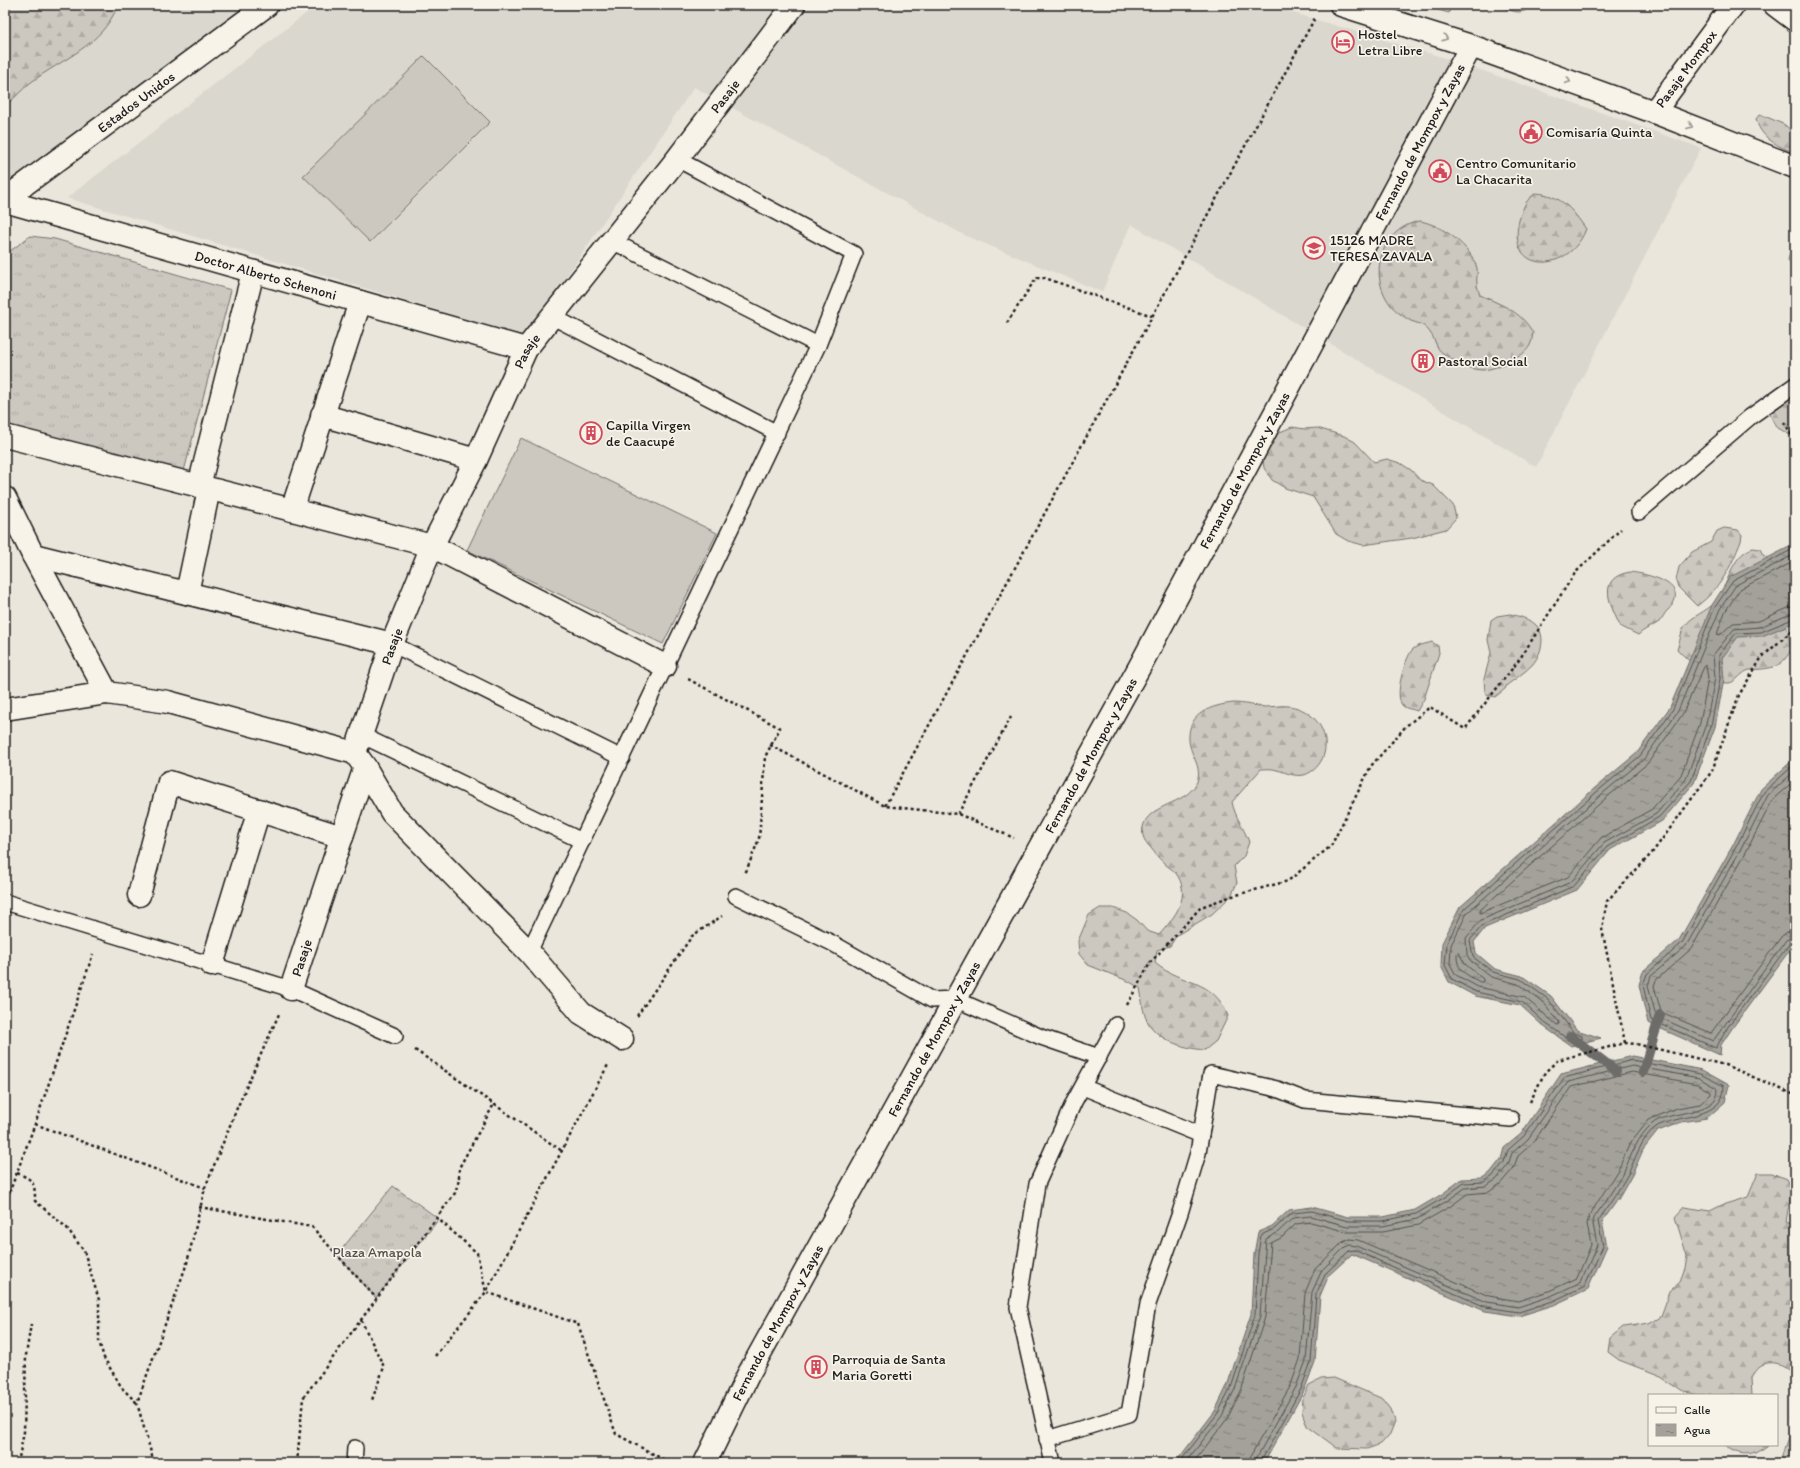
<svg xmlns="http://www.w3.org/2000/svg" width="1800" height="1468" font-family="Itim,sans-serif">
	<style>
		.built { fill: #dad7ce }
		.grass { fill: url(#grass-tufts); stroke: #74726e }
		.forest { fill: url(#forest-firs); stroke: #74726e }
		.pitch { fill: #ccc8c0; stroke: #74726e }
		.water { fill: url(#water-ripples); stroke: #6d6c68 }
		.lines { fill: none; stroke-linecap: round; stroke-linejoin: round }
		.shore { stroke: #52514e; stroke-width: 1 }
		.stream { stroke: #6d6c68; stroke-width: 10 }
		.lane-casing { stroke: #1c1c1c; stroke-width: 18 }
		.street-casing { stroke: #1c1c1c; stroke-width: 25 }
		.secondary-casing { stroke: #1c1c1c; stroke-width: 25 }
		.path { stroke: #1c1c1c; stroke-width: 2.5; stroke-dasharray: 3 3; stroke-linecap: butt }
		.lane { stroke: #f7f3e8; stroke-width: 15 }
		.street { stroke: #f7f3e8; stroke-width: 22 }
		.secondary { stroke: #f7f3e8; stroke-width: 22 }
		.oneway { stroke: #94928c }
		.labels { text-anchor: middle; stroke-width: 3.5; stroke-linejoin: round; paint-order: stroke }
		.poi-label { font-size: 14px; fill: #1c1c1c; stroke: #f7f3e8; text-anchor: start }
		.street-label { font-size: 14px; fill: #1c1c1c; stroke: #f7f3e8 }
		.park-label { font-size: 14px; fill: #51504d; stroke: #f7f3e8 }
	</style>
	<defs>
		<pattern id="grass-tufts" width="24" height="20" patternUnits="userSpaceOnUse"><rect width="24" height="20" fill="#ccc8c0"/><path d="M3 7l-1-3M5 7V3M7 7l1-3M15 17l-1-3M17 17v-4M19 17l1-3" fill="none" stroke="#afaba4"/></pattern>
		<pattern id="forest-firs" width="22" height="20" patternUnits="userSpaceOnUse"><rect width="22" height="20" fill="#ccc8c0"/><path d="M5 1l3.5 6h-7zM16 11l3.5 6h-7z" fill="#afaba4"/></pattern>
		<pattern id="water-ripples" width="26" height="14" patternUnits="userSpaceOnUse"><rect width="26" height="14" fill="#a3a19a"/><path d="M2 4q2-2 4 0t4 0M15 11q2-2 4 0t4 0" fill="none" stroke="#84827d"/></pattern>
	</defs>
	<rect width="100%" height="100%" fill="#eae6dc"/>
	<filter id="ink" filterUnits="userSpaceOnUse"><feTurbulence type="fractalNoise" baseFrequency=".025" numOctaves="2"/><feDisplacementMap in="SourceGraphic" scale="8" xChannelSelector="R" yChannelSelector="G"/><feConvolveMatrix kernelMatrix="1 2 1 2 8 2 1 2 1" color-interpolation-filters="sRGB"/></filter>
	<g filter="url(#ink)">
		<!-- built -->
		<g class="built">
			<polygon points="5,5 253,5 5,193"/>
			<polygon points="317,5 1267,5 1458,62 1701,148 1536,467 1131,224 1102,292 966,236 694,87 526,337 67,198"/>
		</g>
		<!-- grass -->
		<g class="grass">
			<polygon points="1420,5 1451,5 1449,13"/>
			<polygon points="30,236 55,239 231,290 183,475 5,429 5,255"/>
			<polygon points="393,1186 439,1219 376,1298 337,1255"/>
		</g>
		<!-- forest -->
		<g class="forest">
			<path d="M5,5H118C102,46 63,58 30,83C21,90 15,99 5,105Z"/>
			<path d="M1500,5H1531C1523,17 1510,11 1500,5Z"/>
			<path d="M1760,114L1785,125L1795,134V153C1778,146 1761,139 1756,119Z"/>
			<path d="M1536,193C1561,195 1572,209 1586,229C1568,276 1503,274 1520,217C1525,204 1525,201 1536,193Z"/>
			<path d="M1420,221C1442,225 1471,246 1477,268C1478,273 1476,279 1477,284C1477,287 1479,292 1480,295C1502,305 1521,311 1533,333C1532,337 1532,342 1530,345C1525,357 1496,369 1483,370C1474,370 1459,365 1452,359C1447,356 1440,352 1438,348C1434,340 1432,333 1425,327C1422,324 1416,323 1411,321C1404,317 1395,311 1390,304C1367,273 1382,228 1420,221Z"/>
			<polygon points="1795,245 1795,269 1788,260 1791,248"/>
			<polygon points="1795,373 1795,438 1778,428 1770,415 1771,401 1792,380"/>
			<polygon points="1292,427 1305,429 1317,428 1344,436 1355,442 1374,462 1387,459 1400,463 1411,470 1420,480 1433,485 1453,505 1456,518 1446,529 1412,538 1363,545 1348,541 1336,534 1313,497 1285,488 1272,480 1264,468 1262,453 1268,441 1280,432"/>
			<path d="M1724,528L1738,530L1742,535L1741,541C1731,567 1720,589 1697,606L1678,587L1676,580L1679,567L1692,552L1711,542L1717,531Z"/>
			<path d="M1753,548L1760,549L1763,555L1794,574L1786,623L1791,650C1780,670 1770,668 1750,670C1742,671 1737,682 1729,683C1716,685 1686,659 1677,649C1680,643 1681,631 1684,627C1692,615 1707,612 1715,602C1730,585 1729,556 1753,548Z"/>
			<path d="M1630,572C1648,574 1693,584 1668,610C1664,613 1663,618 1659,622C1652,627 1644,629 1638,635L1620,626C1611,606 1595,578 1630,572Z"/>
			<path d="M1510,614C1518,616 1530,619 1536,625C1547,636 1541,655 1532,665C1524,673 1515,679 1507,685L1505,689L1495,697L1488,695L1485,692L1484,679L1491,653L1488,640L1491,620L1497,616Z"/>
			<path d="M1432,642L1438,646L1439,653L1424,699L1417,711C1413,709 1406,709 1403,706C1393,697 1405,659 1412,650C1417,645 1426,644 1432,642Z"/>
			<path d="M1234,703C1244,703 1255,706 1265,707C1273,707 1281,705 1289,706C1313,709 1330,731 1324,754C1321,764 1314,772 1304,775C1293,777 1286,772 1277,770C1272,768 1266,769 1261,769L1232,802C1235,817 1244,828 1249,842L1244,856L1234,866L1237,883L1231,896L1212,914L1177,935L1170,946L1157,950L1155,963C1182,986 1213,977 1228,1016L1216,1041L1205,1050C1182,1048 1154,1040 1145,1016C1142,1008 1142,997 1140,988L1128,981L1088,965L1079,954L1078,941L1089,915L1100,908H1113L1127,913L1137,920L1147,931L1159,935C1175,917 1193,895 1175,872C1171,868 1166,866 1163,862C1158,858 1155,853 1151,848C1145,842 1141,836 1143,827C1148,804 1185,805 1196,784C1204,767 1190,756 1189,740C1187,713 1212,705 1234,703Z"/>
			<path d="M1758,1173H1772L1786,1179L1792,1191L1786,1221L1795,1224V1375C1787,1366 1773,1358 1760,1366C1757,1368 1754,1373 1752,1376L1753,1395H1698L1684,1392L1660,1376L1619,1360L1608,1352L1610,1338L1623,1327L1649,1323L1661,1316L1670,1291L1680,1282L1685,1269L1687,1256L1675,1217L1684,1207L1710,1211L1722,1205L1748,1197Z"/>
			<polygon points="1334,1378 1383,1399 1391,1409 1395,1421 1390,1434 1381,1444 1367,1449 1337,1448 1307,1426 1302,1412 1303,1398 1309,1385 1321,1379"/>
			<path d="M1795,1406V1463H1783C1784,1450 1790,1440 1793,1428C1795,1420 1791,1415 1795,1406Z"/>
			<path d="M1725,1445H1769C1756,1456 1736,1460 1725,1445Z"/>
		</g>
		<!-- pitch -->
		<g class="pitch">
			<polygon points="424,56 490,122 370,242 303,176"/>
			<polygon points="521,438 717,533 663,644 467,550"/>
		</g>
		<!-- water -->
		<g class="water">
			<polygon points="1795,544 1795,620 1791,624 1762,636 1738,637 1722,658 1724,679 1715,727 1694,783 1662,821 1610,850 1577,890 1485,928 1474,942 1476,953 1495,969 1522,976 1551,996 1577,1030 1601,1038 1571,1046 1543,1026 1520,1005 1475,996 1449,982 1441,966 1442,943 1460,907 1596,787 1637,753 1670,707 1712,605 1730,577"/>
			<polygon points="1795,758 1795,943 1733,1027 1721,1045 1720,1055 1648,1023 1639,985 1643,971 1679,940 1733,845 1761,789"/>
			<polygon points="1632,1056 1702,1070 1729,1085 1725,1102 1707,1118 1682,1122 1658,1131 1643,1150 1632,1175 1619,1198 1602,1222 1607,1246 1588,1289 1554,1305 1519,1316 1485,1311 1352,1254 1329,1275 1320,1296 1315,1362 1304,1391 1264,1463 1175,1463 1215,1411 1227,1386 1251,1314 1254,1254 1258,1232 1272,1226 1289,1210 1312,1207 1348,1217 1383,1217 1415,1210 1442,1194 1462,1179 1482,1178 1490,1173 1501,1159 1504,1148 1521,1134 1561,1074"/>
		</g>
		<g class="lines">
			<!-- shore -->
			<g class="shore">
				<polyline points="1795,548 1733,581 1715,607 1673,709 1640,756 1599,790 1464,909 1447,943 1445,965 1452,979 1476,992 1522,1002 1545,1023 1571,1041 1582,1039 1582,1036 1574,1033 1548,999 1520,979 1493,972 1473,957 1470,940 1483,925 1574,886 1607,847 1659,817 1691,781 1711,726 1720,679 1719,655 1736,633 1761,632 1795,618"/>
				<polyline points="1795,554 1736,585 1720,609 1678,711 1644,759 1602,794 1467,913 1451,945 1450,964 1456,975 1478,987 1524,997 1557,1025 1559,1024 1559,1022 1544,1003 1518,984 1491,977 1470,960 1467,955 1466,938 1481,920 1571,882 1604,843 1656,814 1686,779 1706,724 1715,678 1713,655 1734,629 1760,627 1795,612"/>
				<polyline points="1795,561 1740,589 1725,612 1717,634 1720,635 1733,623 1759,621 1788,608 1795,606"/>
				<polygon points="1706,666 1708,678 1700,723 1681,775 1652,809 1601,838 1568,877 1480,913 1480,910 1606,798 1648,763 1682,715 1704,667"/>
				<polyline points="1795,764 1764,792 1736,847 1682,943 1647,974 1643,985 1651,1020 1716,1048 1729,1025 1790,943 1795,941"/>
				<polyline points="1795,771 1768,795 1741,849 1686,946 1651,976 1648,986 1656,1016 1713,1041 1786,940 1795,936"/>
				<polyline points="1795,780 1773,799 1746,852 1691,949 1656,980 1654,986 1661,1012 1711,1033 1781,937 1787,932 1795,930"/>
				<path d="M1459,953L1465,964L1483,979V982H1480C1467,975 1456,971 1457,954Z"/>
				<path d="M1179,1463L1218,1413L1231,1388L1255,1315L1258,1254L1261,1235L1274,1229L1292,1213L1312,1211L1348,1221H1383L1416,1214L1445,1197L1464,1183L1484,1182L1493,1176L1504,1162L1508,1150L1524,1136L1564,1078L1632,1060L1700,1074L1724,1086C1725,1120 1676,1114 1656,1127C1642,1136 1635,1160 1628,1174C1619,1190 1609,1205 1598,1221L1603,1246L1585,1286L1553,1301L1519,1312L1486,1307L1354,1250L1349,1251L1326,1273L1316,1294L1311,1362L1301,1389L1260,1463"/>
				<path d="M1185,1463L1222,1416L1235,1389L1260,1316L1266,1239L1277,1233L1293,1218L1311,1216L1347,1226H1383L1417,1219L1447,1201L1465,1188L1486,1186L1496,1180L1508,1165L1512,1153L1528,1139L1568,1082L1632,1066L1699,1078L1718,1089C1719,1116 1667,1110 1652,1124C1637,1137 1632,1155 1624,1171C1615,1188 1604,1203 1594,1218L1593,1224L1597,1245L1581,1282L1551,1296L1518,1307L1487,1302L1356,1246L1350,1245L1345,1247L1322,1270L1312,1292L1306,1361L1296,1387L1257,1457L1255,1463"/>
				<polyline points="1193,1463 1227,1419 1241,1391 1265,1317 1271,1243 1281,1238 1296,1224 1311,1222 1347,1232 1383,1232 1418,1225 1451,1206 1467,1194 1489,1192 1500,1184 1513,1169 1518,1156 1533,1143 1571,1087 1632,1072 1697,1084 1711,1092 1711,1094 1700,1104 1677,1108 1648,1120 1630,1143 1619,1168 1589,1216 1587,1224 1591,1245 1577,1278 1549,1291 1518,1301 1489,1296 1358,1240 1350,1239 1343,1242 1315,1269 1305,1293 1300,1359 1291,1385 1251,1455 1249,1463"/>
			</g>
			<!-- stream -->
			<g class="stream">
				<polyline points="1570,1036 1616,1071"/>
				<polyline points="1643,1072 1660,1015"/>
			</g>
			<!-- lane casing -->
			<g class="lane-casing">
				<g id="lane">
					<polyline points="612,241 818,345"/>
					<polyline points="551,316 777,433"/>
					<polyline points="1639,512 1750,417 1795,385"/>
					<polyline points="392,644 622,758"/>
					<polyline points="361,735 582,841"/>
					<polyline points="736,896 832,943 932,1000 955,999 1041,1037 1099,1057"/>
					<polyline points="5,902 291,989 395,1036"/>
					<polyline points="529,952 818,345 854,254 677,159"/>
					<polyline points="1083,1087 1201,1135"/>
					<polyline points="1047,1439 1129,1414 1148,1304 1180,1213 1198,1153 1211,1074 1277,1089 1305,1100 1511,1119"/>
					<polyline points="354,1463 355,1448"/>
					<polyline points="1053,1463 1018,1307 1037,1184 1074,1102 1116,1025"/>
				</g>
			</g>
			<!-- street casing -->
			<g class="street-casing">
				<g id="street">
					<path id="s1" d="M5,199L267,5"/>
					<path id="s2" d="M5,201L526,349"/>
					<polyline points="322,415 476,460"/>
					<polyline points="5,436 432,546 665,666"/>
					<polyline points="199,486 253,272"/>
					<polyline points="5,498 33,555 107,693"/>
					<polyline points="292,510 360,302"/>
					<polyline points="33,555 392,644"/>
					<polyline points="187,593 209,489"/>
					<polyline points="5,709 107,693 168,702 355,753 365,767 392,813 529,952 581,1013 622,1039"/>
					<path id="s3" d="M355,753L392,644L432,546L476,460L526,349L677,159L794,5"/>
					<polyline points="139,895 169,782 342,837"/>
					<polyline points="212,965 259,810"/>
					<path id="s4" d="M291,989L365,767"/>
					<path id="s5" d="M705,1463L748,1375L1140,666L1471,46"/>
				</g>
			</g>
			<!-- secondary casing -->
			<g class="secondary-casing">
				<g id="secondary">
					<polyline points="1341,5 1471,46 1654,112 1795,167"/>
					<polyline points="1775,5 1795,20"/>
					<path id="s6" d="M1654,112L1733,5"/>
				</g>
			</g>
			<!-- path -->
			<g class="path">
				<polyline points="1007,323 1036,278 1045,278 1152,316"/>
				<polyline points="1784,422 1795,440"/>
				<polyline points="688,679 780,728 765,757 759,839 745,874"/>
				<polyline points="770,745 885,806 958,814 1014,838"/>
				<polyline points="885,806 1316,16"/>
				<polyline points="958,814 1011,717"/>
				<polyline points="1127,1005 1150,963 1201,907 1229,897 1288,881 1331,846 1371,766 1406,726 1430,707 1465,729 1519,660 1575,573 1621,529"/>
				<polyline points="637,1016 692,936 722,916"/>
				<polyline points="1625,1043 1602,929 1607,901 1652,853 1712,771 1739,695 1762,657 1795,628"/>
				<polyline points="415,1050 562,1151"/>
				<polyline points="1530,1102 1545,1072 1558,1060 1625,1043 1636,1044 1725,1065 1795,1095"/>
				<polyline points="35,1124 205,1188"/>
				<path d="M17,1173C34,1180 35,1183 35,1201L67,1228L84,1251L99,1300V1341L104,1358L122,1388L137,1403"/>
				<polyline points="5,1204 35,1124 93,954"/>
				<polyline points="199,1207 312,1227 376,1298"/>
				<polyline points="436,1217 477,1253 486,1292 578,1324 616,1434 670,1463"/>
				<polyline points="361,1320 384,1367 372,1400"/>
				<polyline points="435,1356 486,1292 609,1063"/>
				<polyline points="18,1463 24,1432 26,1355 31,1324"/>
				<polyline points="154,1463 137,1403 187,1263 205,1188 237,1108 279,1014"/>
				<polyline points="297,1463 303,1398 455,1193 459,1180 459,1168 494,1104"/>
			</g>
			<!-- lane -->
			<use href="#lane" class="lane"/>
			<!-- street -->
			<use href="#street" class="street"/>
			<!-- secondary -->
			<use href="#secondary" class="secondary"/>
		</g>
		<!-- one-way arrows -->
		<defs><path id="oneway-chevron" d="M-2-3.5L2.5 0L-2 3.5" fill="none" stroke-width="1.6" stroke-linecap="round" stroke-linejoin="round"/></defs>
		<g class="oneway">
			<use href="#oneway-chevron" transform="translate(1445 38) rotate(17)"/>
			<use href="#oneway-chevron" transform="translate(1568 81) rotate(20)"/>
			<use href="#oneway-chevron" transform="translate(1690 126) rotate(21)"/>
		</g>
	</g>
	<!-- icons -->
	<defs>
		<g id="hotel-ring" transform="scale(1.15)"><circle r="9.5" fill="#f7f3e8" stroke="#d1495b" stroke-width="1.5"/><path d="M-6-4.5h1.5V1H6V5H4.5V3h-9V5H-6ZM-4 0a1.8 1.8 0 1 1 3.6 0ZM.5 0V-2.5h3Q6-2.5 6 0Z" fill="#d1495b"/></g>
		<g id="civic-ring" transform="scale(1.15)"><circle r="9.5" fill="#f7f3e8" stroke="#d1495b" stroke-width="1.5"/><path d="M-.6-6.5H3V-4.5H.6V-3L4-1V1h2V6H-6V1h2V-1L-.6-3ZM-1.2 2.5V6h2.4V2.5Z" fill="#d1495b"/></g>
		<g id="school-ring" transform="scale(1.15)"><circle r="9.5" fill="#f7f3e8" stroke="#d1495b" stroke-width="1.5"/><path d="M0-5L7-2L0 1L-7-2ZM-4 1L0 2.5L4 1V4Q0 6-4 4Z" fill="#d1495b"/></g>
		<g id="building-ring" transform="scale(1.15)"><circle r="9.5" fill="#f7f3e8" stroke="#d1495b" stroke-width="1.5"/><path d="M-4-6H4V6H1V3H-1V6H-4ZM-2.5-4.3h1.7v1.8h-1.7ZM.8-4.3h1.7v1.8H.8ZM-2.5-1h1.7V.8h-1.7ZM.8-1h1.7V.8H.8Z" fill="#d1495b"/></g>
	</defs>
	<g fill-rule="evenodd">
		<use href="#hotel-ring" x="1343" y="42"/>
		<use href="#civic-ring" x="1531" y="132"/>
		<use href="#civic-ring" x="1440" y="171"/>
		<use href="#school-ring" x="1314" y="248"/>
		<use href="#building-ring" x="1423" y="361"/>
		<use href="#building-ring" x="591" y="433"/>
		<use href="#building-ring" x="816" y="1367"/>
	</g>
	<g class="labels">
		<!-- poi labels -->
		<g class="poi-label">
			<text x="1358" y="39">Hostel<tspan x="1358" dy="16">Letra Libre</tspan></text>
			<text x="1546" y="137">Comisaría Quinta</text>
			<text x="1456" y="168">Centro Comunitario<tspan x="1456" dy="16">La Chacarita</tspan></text>
			<text x="1330" y="245">15126 MADRE<tspan x="1330" dy="16">TERESA ZAVALA</tspan></text>
			<text x="1438" y="366">Pastoral Social</text>
			<text x="606" y="430">Capilla Virgen<tspan x="606" dy="16">de Caacupé</tspan></text>
			<text x="832" y="1364">Parroquia de Santa<tspan x="832" dy="16">Maria Goretti</tspan></text>
		</g>
		<!-- street labels -->
		<g class="street-label">
			<text dy="5" stroke="none"><textPath href="#s6" startOffset="54">Pasaje Mompox</textPath></text>
			<text dy="5" stroke="none"><textPath href="#s3" startOffset="761">Pasaje</textPath></text>
			<text dy="5" stroke="none"><textPath href="#s1" startOffset="163">Estados Unidos</textPath></text>
			<text dy="5" stroke="none"><textPath href="#s5" startOffset="1502">Fernando de Mompox y Zayas</textPath></text>
			<text dy="5" stroke="none"><textPath href="#s2" startOffset="271">Doctor Alberto Schenoni</textPath></text>
			<text dy="5" stroke="none"><textPath href="#s3" startOffset="438">Pasaje</textPath></text>
			<text dy="5" stroke="none"><textPath href="#s5" startOffset="1130">Fernando de Mompox y Zayas</textPath></text>
			<text dy="5" stroke="none"><textPath href="#s3" startOffset="113">Pasaje</textPath></text>
			<text dy="5" stroke="none"><textPath href="#s5" startOffset="806">Fernando de Mompox y Zayas</textPath></text>
			<text dy="5" stroke="none"><textPath href="#s4" startOffset="33">Pasaje</textPath></text>
			<text dy="5" stroke="none"><textPath href="#s5" startOffset="482">Fernando de Mompox y Zayas</textPath></text>
			<text dy="5" stroke="none"><textPath href="#s5" startOffset="158">Fernando de Mompox y Zayas</textPath></text>
		</g>
		<!-- park labels -->
		<g class="park-label">
			<text x="377" y="1257">Plaza Amapola</text>
		</g>
	</g>
	<!-- margin -->
	<rect width="1800" height="1468" fill="none" stroke="#f7f3e8" stroke-width="20"/>
	<rect x="10" y="10" width="1780" height="1448" fill="none" stroke="#1c1c1c" stroke-width="1.5" filter="url(#ink)"/>
	<!-- legend -->
	<rect x="1648" y="1394" width="130" height="52" fill="#f7f3e8" stroke="#9f9d96"/>
	<rect x="1656" y="1407" width="20" height="6" fill="#f7f3e8" stroke="#9f9d96"/>
	<text x="1684" y="1414" font-size="12" fill="#1c1c1c">Calle</text>
	<rect x="1656" y="1424" width="20" height="12" fill="url(#water-ripples)" stroke="#9f9d96"/>
	<text x="1684" y="1434" font-size="12" fill="#1c1c1c">Agua</text>
</svg>
